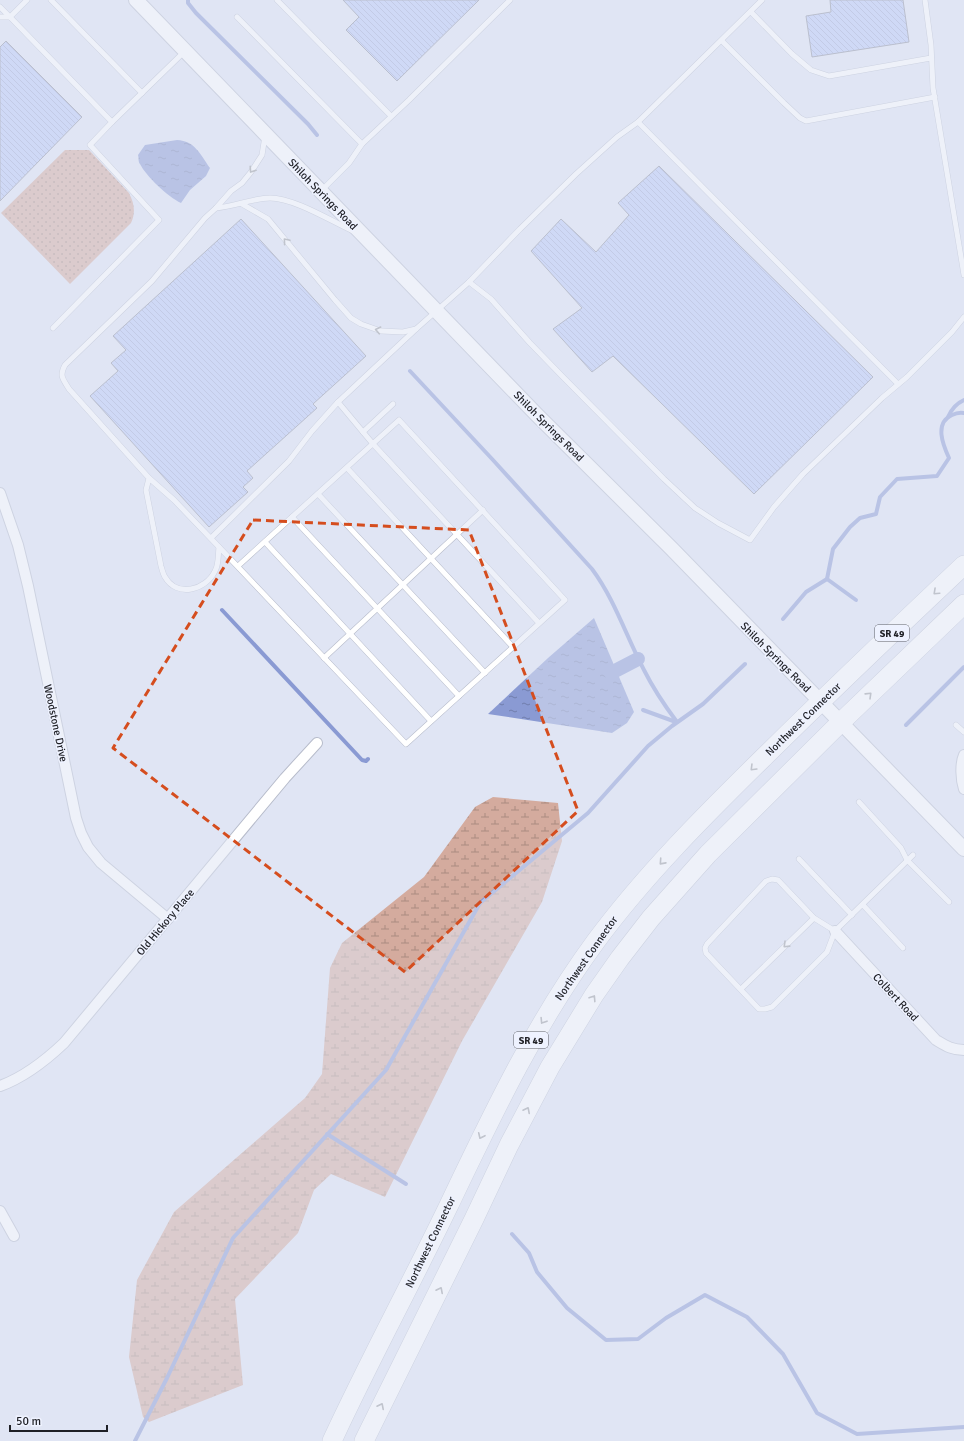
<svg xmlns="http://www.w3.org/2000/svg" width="964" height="1441" font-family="Signika,sans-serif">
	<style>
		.wetland { fill: url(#wetland-marsh) }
		.park { fill: url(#park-dots) }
		.water { fill: url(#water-ripples) }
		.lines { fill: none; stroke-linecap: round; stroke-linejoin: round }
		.stream { stroke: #8a9ad3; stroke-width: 4 }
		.canal { stroke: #8a9ad3; stroke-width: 14 }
		.building { fill: url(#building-back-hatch); stroke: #8d91a0 }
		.lane-casing { stroke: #b7bccb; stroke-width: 6 }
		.street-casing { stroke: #b7bccb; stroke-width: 12 }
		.secondary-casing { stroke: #b7bccb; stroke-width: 16 }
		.highway-casing { stroke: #b7bccb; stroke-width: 20 }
		.lane { stroke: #fff; stroke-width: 5 }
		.street { stroke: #fff; stroke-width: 10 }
		.secondary { stroke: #fff; stroke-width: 14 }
		.highway { stroke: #fff; stroke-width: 19 }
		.oneway { stroke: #9a9b9d }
		.marked { fill: none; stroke: #d54d1e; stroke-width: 3; stroke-dasharray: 8 5; stroke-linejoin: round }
		.labels { text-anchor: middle; stroke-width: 3; stroke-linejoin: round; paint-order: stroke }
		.shield { fill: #eef2ff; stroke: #5d5f67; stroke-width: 1 }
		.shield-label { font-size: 10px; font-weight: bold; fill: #1f2026 }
		.street-label { font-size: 11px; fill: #1f2026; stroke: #eef2ff }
	</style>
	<defs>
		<pattern id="wetland-marsh" width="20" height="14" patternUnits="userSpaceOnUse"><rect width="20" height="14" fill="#d4ab9e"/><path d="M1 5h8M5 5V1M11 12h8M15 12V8" fill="none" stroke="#ab8b81"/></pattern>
		<pattern id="park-dots" width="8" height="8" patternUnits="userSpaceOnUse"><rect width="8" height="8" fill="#d4ab9e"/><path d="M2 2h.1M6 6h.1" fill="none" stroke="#ab8b81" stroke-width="1.8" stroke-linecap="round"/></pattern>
		<pattern id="water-ripples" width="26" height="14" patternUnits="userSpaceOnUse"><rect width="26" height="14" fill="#8a9ad3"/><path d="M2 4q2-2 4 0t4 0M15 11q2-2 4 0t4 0" fill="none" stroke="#707dab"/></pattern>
		<pattern id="building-back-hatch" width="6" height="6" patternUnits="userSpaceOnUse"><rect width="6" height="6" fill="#bbc9f9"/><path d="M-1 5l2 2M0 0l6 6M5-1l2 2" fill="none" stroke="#a0acd5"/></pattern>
	</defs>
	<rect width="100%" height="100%" fill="#e0e5f4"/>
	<!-- wetland -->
	<polygon class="wetland" points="493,797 558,803 562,841 542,902 462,1041 385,1197 331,1174 314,1190 298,1233 235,1299 243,1385 149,1422 143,1417 129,1357 137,1280 174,1212 305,1098 322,1074 330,968 342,943 424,877 475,807"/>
	<!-- park -->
	<path class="park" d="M65,150H89L129,193C134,203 136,212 131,223L70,284L1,213Z"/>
	<!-- water -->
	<g class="water">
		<path d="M177,140C195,141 200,154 210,168L206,176L190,190L181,203C168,197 146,176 140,164C138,162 139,158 138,155L145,145Z"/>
		<polygon points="594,618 634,712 627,723 612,733 488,714 548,658"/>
	</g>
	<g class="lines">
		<!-- stream -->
		<g class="stream">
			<polyline points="188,0 188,3 196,13 308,124 317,135"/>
			<path d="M410,371L493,460L592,569C615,600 626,636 644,670C653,688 665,706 677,722"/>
			<path d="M948,417C951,410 957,403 964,400"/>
			<polyline points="827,579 856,600"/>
			<polyline points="222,610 362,760 366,761 368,759"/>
			<path d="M783,619L806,592L827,579L833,549L850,527L860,518L876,514L880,497L897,479L937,476L949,458C943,445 934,423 952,415C956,413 959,412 964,413"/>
			<polyline points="643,710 676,722"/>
			<polyline points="906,725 964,667"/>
			<polyline points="327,1134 406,1184"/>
			<polyline points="512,1234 529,1253 537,1272 567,1308 606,1340 638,1339 666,1318 705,1295 747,1317 783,1354 817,1413 857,1434 964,1427"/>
			<polyline points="135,1441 167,1378 233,1238 386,1070 480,903 588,813 648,746 672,726 703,704 745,664"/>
		</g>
		<!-- canal -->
		<polyline class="canal" points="611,673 638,659"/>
	</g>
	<!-- building -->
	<g class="building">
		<polygon points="343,0 479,0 397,81 346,30 359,17"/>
		<polygon points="830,0 903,0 909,42 812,57 806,16 831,12"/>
		<polygon points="6,41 82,117 0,201 0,47"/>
		<polygon points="659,166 873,377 754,494 613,356 592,372 553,329 582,308 531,251 561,219 596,252 629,215 618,203"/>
		<polygon points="241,219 366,356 313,404 317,408 247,471 253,478 243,487 248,492 209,527 90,396 118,371 111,363 126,350 113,336"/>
	</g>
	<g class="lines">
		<!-- lane casing -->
		<g class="lane-casing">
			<g id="lane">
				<polyline points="51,0 142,93"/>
				<polyline points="277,0 391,116"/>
				<polyline points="925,0 931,45 933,88 964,275"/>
				<polyline points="0,7 10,17 27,0"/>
				<polyline points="751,12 792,54 811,70 829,76 931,58"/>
				<polyline points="0,17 10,17 112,122 184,52"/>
				<polyline points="237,17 362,144"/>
				<polyline points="722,41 784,103 800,118 806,121 935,97"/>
				<polyline points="638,122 898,384"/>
				<polyline points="321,191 349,163 362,144 409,100 510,0"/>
				<polyline points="242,204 268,219 335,300 351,318 361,324 381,331 403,332 416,329"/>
				<path d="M216,208C234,207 253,198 270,198C294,198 331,221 353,231"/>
				<polyline points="469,282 491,299 530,343 562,376 664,479 695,508 718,523 750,540 774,507 803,474 882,398 907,377 952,332 964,317"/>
				<polyline points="53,328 159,220 90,145 112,122"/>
				<polyline points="338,402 373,444 539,623"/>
				<polyline points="363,432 393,404"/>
				<polyline points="347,468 513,647"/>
				<path d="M149,478L146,490L161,566C162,569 163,574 165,577C177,598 206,590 215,571C219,564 218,555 219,547L174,500L149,478L69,389C63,379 59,376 65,365L152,281L205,218L216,208L231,191L242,183L251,172L262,155L265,136"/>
				<polyline points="318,494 485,673"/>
				<polyline points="292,517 459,696"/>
				<polyline points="211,538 289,461 312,431 338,402 416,329 469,282 520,229 576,174 617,137 638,122 762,0"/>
				<polyline points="265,542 431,721"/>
				<polyline points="219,547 406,744 565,600 399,420 238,566"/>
				<polyline points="324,658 483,510"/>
				<polyline points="956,725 964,732"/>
				<polyline points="859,802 901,848 907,860 949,902"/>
				<polyline points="799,859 852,915"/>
				<polyline points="863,905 903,948"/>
				<polyline points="835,931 814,918 778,880 772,879 766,881 707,944 705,948 706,953 759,1009 765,1009 772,1007 827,952 835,931 913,855"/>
				<polyline points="741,989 814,918"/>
			</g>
		</g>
		<!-- street casing -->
		<g class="street-casing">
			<g id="street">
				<polyline points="0,493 18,545 28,586 76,818 81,833 88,847 101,863 168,919"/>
				<path d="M964,755C960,764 961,780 964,789"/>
				<path d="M835,931L936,1040C946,1046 952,1050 964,1050"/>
				<path d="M0,1086C25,1077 45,1061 64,1043L285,778L317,743"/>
				<polyline points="0,1211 14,1236"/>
			</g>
		</g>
		<!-- secondary casing -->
		<g class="secondary-casing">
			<polyline id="secondary" points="136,0 537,415 671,548 964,849"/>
		</g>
		<!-- highway casing -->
		<g class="highway-casing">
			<g id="highway">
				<path d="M332,1441C369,1361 411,1284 449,1205C493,1113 535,1024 596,941C645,875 703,817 762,759C828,694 896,629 964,565"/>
				<polyline points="364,1441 474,1219 509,1145 550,1067 594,995 620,958 651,918 708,854 841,722 964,604"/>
			</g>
		</g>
		<!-- lane -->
		<use href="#lane" class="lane"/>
		<!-- street -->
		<use href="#street" class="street"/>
		<!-- secondary -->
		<use href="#secondary" class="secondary"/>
		<!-- highway -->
		<use href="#highway" class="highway"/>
	</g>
	<!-- one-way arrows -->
	<defs><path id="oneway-chevron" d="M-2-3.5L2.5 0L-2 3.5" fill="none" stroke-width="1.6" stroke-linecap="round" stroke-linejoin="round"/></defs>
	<g class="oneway">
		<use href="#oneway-chevron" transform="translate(252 170) rotate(124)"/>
		<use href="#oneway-chevron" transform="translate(286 241) rotate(-130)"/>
		<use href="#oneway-chevron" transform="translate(378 330) rotate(-168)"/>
		<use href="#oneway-chevron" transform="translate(936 592) rotate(137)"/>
		<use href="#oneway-chevron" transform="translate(869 695) rotate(-44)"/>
		<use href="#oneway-chevron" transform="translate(753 768) rotate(135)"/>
		<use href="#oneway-chevron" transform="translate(662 862) rotate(132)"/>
		<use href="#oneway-chevron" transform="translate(786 945) rotate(136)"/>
		<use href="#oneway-chevron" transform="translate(593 998) rotate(-57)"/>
		<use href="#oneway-chevron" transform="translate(543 1021) rotate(122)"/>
		<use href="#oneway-chevron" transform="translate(527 1110) rotate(-63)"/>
		<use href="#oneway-chevron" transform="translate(481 1136) rotate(115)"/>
		<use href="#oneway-chevron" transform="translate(440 1290) rotate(-63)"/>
		<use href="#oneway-chevron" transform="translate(381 1406) rotate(-63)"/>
	</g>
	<!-- marked area -->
	<path d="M0 0H964V1441H0ZM253,520L469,530L578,811L405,972L113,748Z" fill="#e0e5f4" fill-opacity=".55" fill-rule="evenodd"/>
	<path class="marked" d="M253,520L469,530L578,811L405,972L113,748Z"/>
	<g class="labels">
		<!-- shield labels -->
		<g class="shield">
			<rect x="875" y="625" width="34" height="16" rx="3"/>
			<rect x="514" y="1032" width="34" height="16" rx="3"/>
		</g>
		<g class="shield-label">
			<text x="892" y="637">SR 49</text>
			<text x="531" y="1044">SR 49</text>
		</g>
		<!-- street labels -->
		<g class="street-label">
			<text transform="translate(323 194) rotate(46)" y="4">Shiloh Springs Road</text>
			<text transform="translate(549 426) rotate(45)" y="4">Shiloh Springs Road</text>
			<text transform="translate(776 657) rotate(45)" y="4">Shiloh Springs Road</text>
			<text transform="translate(803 719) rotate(-44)" y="4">Northwest Connector</text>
			<text transform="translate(56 723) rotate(78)" y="4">Woodstone Drive</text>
			<text transform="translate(165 922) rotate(-50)" y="4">Old Hickory Place</text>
			<text transform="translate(586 958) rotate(-55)" y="4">Northwest Connector</text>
			<text transform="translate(896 997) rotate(47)" y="4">Colbert Road</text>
			<text transform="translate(430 1242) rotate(-64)" y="4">Northwest Connector</text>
		</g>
	</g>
	<!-- scale -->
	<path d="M10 1425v6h97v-6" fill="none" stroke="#1f2026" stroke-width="2"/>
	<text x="16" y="1425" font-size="12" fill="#1f2026" stroke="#eef2ff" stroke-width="3" paint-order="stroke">50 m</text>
</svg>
